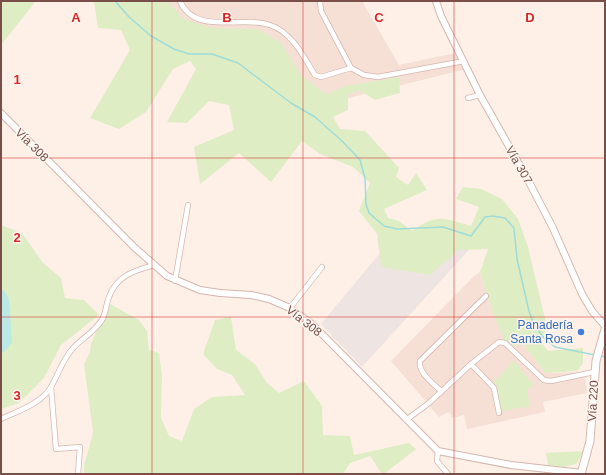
<svg xmlns="http://www.w3.org/2000/svg" width="606" height="475" font-family="Arial,sans-serif">
	<style>
		.residential { fill: #f6e0d5 }
		.industrial { fill: #eee4e1 }
		.green { fill: #deedc4 }
		.lines { fill: none; stroke-linecap: round; stroke-linejoin: round }
		.stream { stroke: #9fdcd8; stroke-width: 1.5 }
		.river { stroke: #bae9e6; stroke-width: 10 }
		.minor-casing { stroke: #d4b6ae; stroke-width: 6 }
		.tertiary-casing { stroke: #d4b6ae; stroke-width: 8 }
		.secondary-casing { stroke: #d9b7ae; stroke-width: 9 }
		.minor { stroke: #fff; stroke-width: 4.5 }
		.tertiary { stroke: #fff; stroke-width: 6 }
		.secondary { stroke: #fff; stroke-width: 7 }
		.grid { fill: none; stroke: #d62828; stroke-width: 1; stroke-opacity: 0.55 }
		.shop-dot { fill: #3f7fe0; stroke: #fff5ef; stroke-width: 1.5 }
		.labels { text-anchor: middle; stroke-width: 3; stroke-linejoin: round; paint-order: stroke }
		.street-label { font-size: 12px; fill: #7a4f49; stroke: #fff5ef }
		.shop-label { font-size: 12px; fill: #366cbe; stroke: #fff5ef; text-anchor: end }
		.grid-label { font-size: 13px; text-anchor: middle; font-weight: bold; fill: #d62828; stroke: #fff5ef; stroke-width: 3; stroke-linejoin: round; paint-order: stroke }
	</style>
	<rect width="100%" height="100%" fill="#fef0e7"/>
	<!-- residential -->
	<g class="residential">
		<polygon points="140,1 362,1 399,65 455,53 463,70 316,106"/>
		<polygon points="480,272 492,311 523,344 545,373 585,372 587,393 543,402 545,412 467,429 464,415 452,418 449,412 439,417 391,361 474,276"/>
	</g>
	<!-- industrial -->
	<polygon class="industrial" points="395,235 477,241 362,367 321,324"/>
	<!-- green -->
	<g class="green">
		<polygon points="1,1 36,1 1,45"/>
		<path d="M94,1H168L183,19L213,28L258,29L281,43L301,75L326,94L346,86L399,77L400,93L375,100L359,90L348,95V110L333,117L340,129L365,131L399,168L396,177L408,185L416,173L427,190L384,209L388,218L399,221L412,231C437,213 443,218 471,226L479,207L456,199L463,187L481,189L502,199L518,219L528,247L547,327L540,341L548,351L583,348V363L577,371L545,373L523,344L513,346L504,339L492,311L480,272L488,249L459,250L430,275L381,267L377,234L359,211L370,183L353,167L320,154L302,141L271,182L239,153L200,184L194,147L234,130L229,105L209,101L187,123L167,122L196,69L190,61L173,69L146,112L119,129L90,118L130,50L121,30L98,28Z"/>
		<polygon points="1,225 22,233 43,263 61,278 65,298 84,300 99,315 61,345 44,378 19,403 2,409 1,408"/>
		<polygon points="110,304 139,320 147,331 149,350 159,353 162,375 161,418 169,436 182,441 194,409 212,397 245,395 232,375 217,369 203,354 215,320 231,317 236,350 255,364 267,383 279,393 304,381 322,406 323,435 350,436 354,455 409,443 416,449 384,474 382,474 370,456 350,463 343,474 84,474 84,465 93,433 84,364 90,352 91,343"/>
		<polygon points="514,360 529,380 535,384 527,390 530,406 502,411 494,382"/>
		<polygon points="585,451 576,464 564,467 548,465 546,453"/>
	</g>
	<g class="lines">
		<!-- stream -->
		<g class="stream">
			<polyline points="115,1 129,17 151,36 174,49 189,54 212,54 238,63 291,103 315,117 342,141 360,160 365,178 366,204 369,213 384,226 397,229 443,227 471,236 485,217 493,216 505,218 514,228 517,259 529,311 534,325 544,338 555,347 595,355"/>
			<polyline points="601,356 605,357"/>
		</g>
		<!-- river -->
		<polyline class="river" points="1,295 4,301 7,341 1,348"/>
		<!-- minor casing -->
		<g class="minor-casing">
			<g id="minor">
				<path d="M180,1C195,36 242,15 270,25C293,33 303,56 315,75L321,77L351,68"/>
				<polyline points="320,1 321,11 351,68 364,75 378,77 464,61"/>
				<polyline points="468,98 480,95"/>
				<polyline points="175,281 188,205"/>
				<polyline points="290,308 322,267"/>
				<polyline points="471,364 494,388 499,413"/>
				<polyline points="51,387 56,449 80,447 78,474"/>
				<path d="M441,391C433,383 418,373 420,361L486,296"/>
				<path d="M1,419C18,411 41,404 51,387C59,373 62,360 74,347C84,337 93,333 102,320C106,313 106,304 109,297C117,275 134,271 154,265"/>
				<polyline points="406,420 429,403 471,364 499,342 505,343 544,380 551,381 594,372"/>
				<polyline points="438,451 437,461 448,474"/>
			</g>
		</g>
		<!-- tertiary casing -->
		<g class="tertiary-casing">
			<g id="tertiary">
				<polyline points="436,1 441,16 480,95 528,180 553,228 582,294 592,311 605,326"/>
				<polyline points="1,113 134,247 167,276 200,290 220,293 251,295 269,299 290,308 313,325 438,451 511,465 582,473"/>
			</g>
		</g>
		<!-- secondary casing -->
		<g class="secondary-casing">
			<polyline id="secondary" points="581,474 590,441 596,361 605,329"/>
		</g>
		<!-- minor -->
		<use href="#minor" class="minor"/>
		<!-- tertiary -->
		<use href="#tertiary" class="tertiary"/>
		<!-- secondary -->
		<use href="#secondary" class="secondary"/>
	</g>
	<!-- grid -->
	<path class="grid" d="M152,1V474M303,1V474M454,1V474M1,158H605M1,317H605"/>
	<!-- markers -->
	<circle class="shop-dot" cx="581" cy="332" r="4"/>
	<g class="labels">
		<!-- street labels -->
		<g class="street-label">
			<text transform="translate(32 145) rotate(45)" y="4">Vía 308</text>
			<text transform="translate(519 165) rotate(60)" y="4">Vía 307</text>
			<text transform="translate(304 321) rotate(38)" y="4">Vía 308</text>
			<text transform="translate(593 401) rotate(-87)" y="4">Vía 220</text>
		</g>
		<!-- shop labels -->
		<g class="shop-label">
			<text x="573" y="329">Panadería<tspan x="573" dy="14">Santa Rosa</tspan></text>
		</g>
	</g>
	<g class="grid-label">
		<text x="76" y="22">A</text>
		<text x="227" y="22">B</text>
		<text x="379" y="22">C</text>
		<text x="530" y="22">D</text>
		<text x="17" y="84">1</text>
		<text x="17" y="242">2</text>
		<text x="17" y="400">3</text>
	</g>
	<!-- border -->
	<rect width="606" height="475" fill="none" stroke="#7a4f49" stroke-width="4"/>
</svg>
